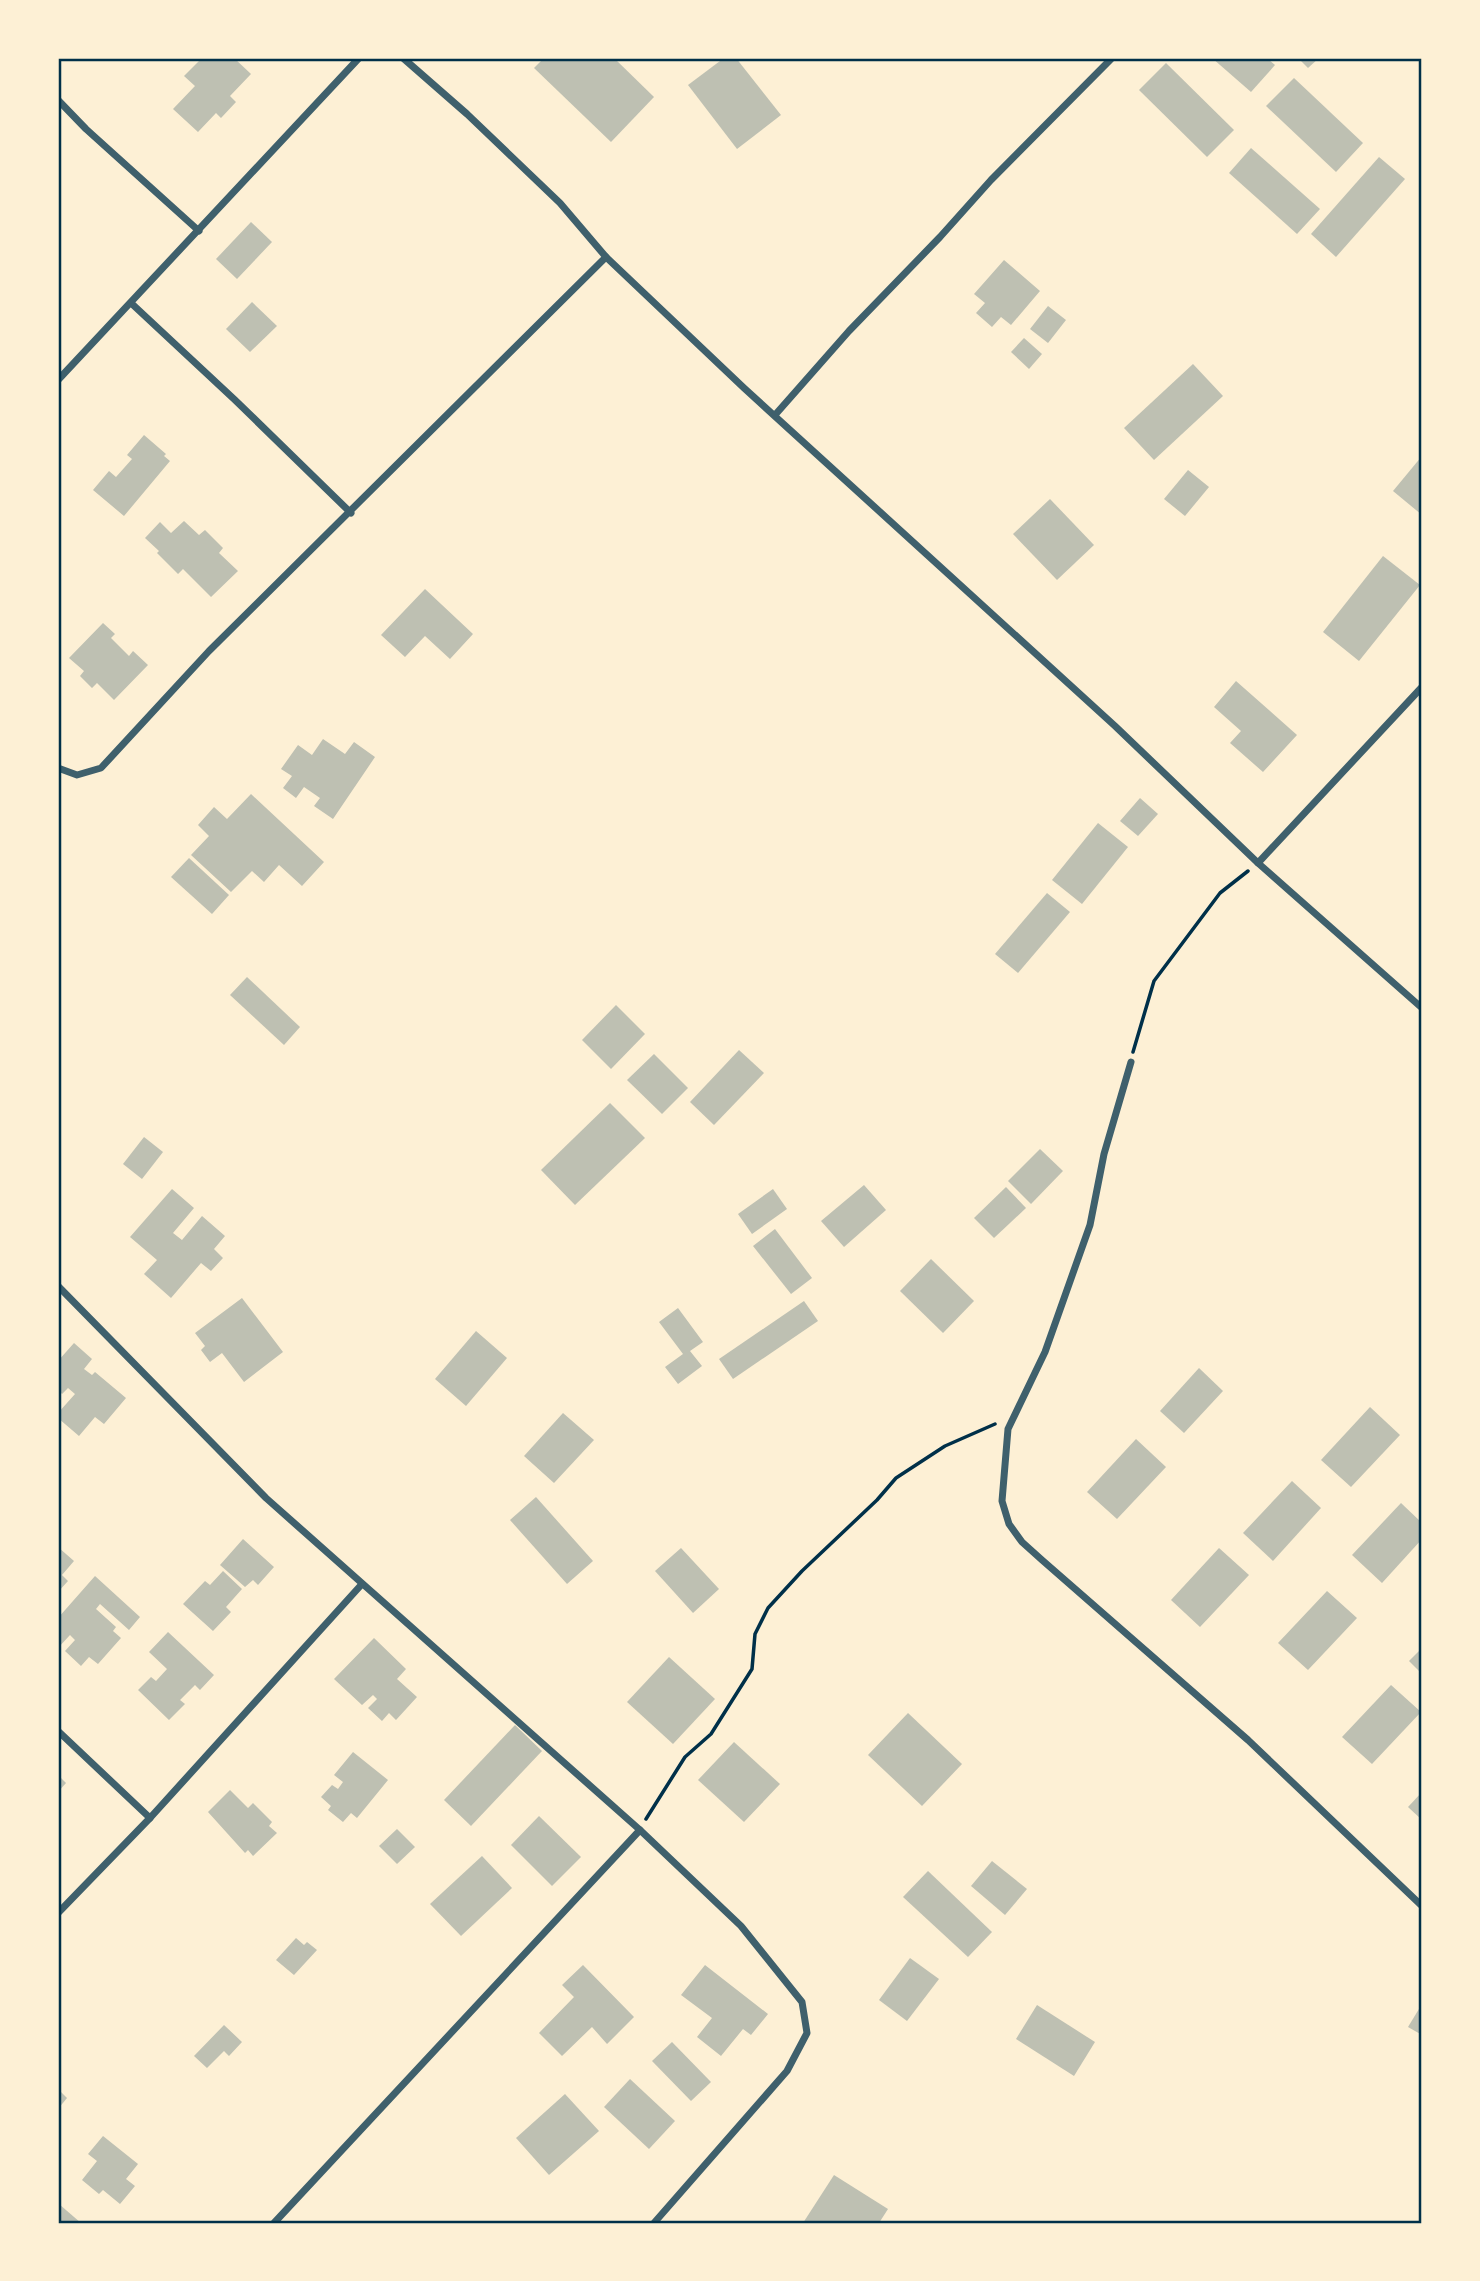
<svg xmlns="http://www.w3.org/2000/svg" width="1480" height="2281" font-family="'DejaVu Sans',sans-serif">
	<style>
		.building { fill: #bec0b2 }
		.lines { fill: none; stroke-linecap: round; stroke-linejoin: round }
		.path { stroke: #003049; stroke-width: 3.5 }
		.minor { stroke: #3f606c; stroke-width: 7 }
		.neatline { fill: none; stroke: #003049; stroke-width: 2.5 }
	</style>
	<rect width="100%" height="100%" fill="#fdf0d5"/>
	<!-- building -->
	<g class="building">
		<polygon points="202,58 234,58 251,74 230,96 236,102 221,118 216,113 198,132 173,109 195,86 184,76"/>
		<polygon points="544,58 614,58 654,97 611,142 534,68"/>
		<polygon points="724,58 736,58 781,115 737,149 688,85"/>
		<polygon points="1212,58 1267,58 1275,65 1251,92"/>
		<polygon points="1298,58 1319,58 1308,68"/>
		<polygon points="1166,63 1234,130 1207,157 1139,90"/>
		<polygon points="1294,78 1363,143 1336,172 1266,106"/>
		<polygon points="1251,148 1320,209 1297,234 1229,173"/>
		<polygon points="1379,157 1405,179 1336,257 1311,234"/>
		<polygon points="251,222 272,242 237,279 216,259"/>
		<polygon points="1004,260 1040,291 1011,325 1001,317 992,327 976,313 985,303 974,294"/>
		<polygon points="252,302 277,326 250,352 226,329"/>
		<polygon points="1048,306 1066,320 1048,343 1030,329"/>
		<polygon points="1024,338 1042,354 1029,369 1011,352"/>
		<polygon points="1193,364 1223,396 1154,460 1124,428"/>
		<polygon points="144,435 166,454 164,456 170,461 124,516 93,490 109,471 116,477 132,459 127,455"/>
		<polygon points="1422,456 1422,515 1393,491"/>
		<polygon points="1188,470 1209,487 1185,516 1164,499"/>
		<polygon points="1050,499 1094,545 1057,580 1013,534"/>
		<polygon points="184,521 199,535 205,530 223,548 219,553 238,571 211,597 183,569 178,574 157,553 159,551 145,538 160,522 171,533"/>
		<polygon points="1383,556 1420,585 1359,661 1323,632"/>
		<polygon points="425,589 473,634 450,659 425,636 405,657 381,635"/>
		<polygon points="103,623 115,634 111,638 129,656 133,651 148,665 114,700 97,683 92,688 80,676 84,671 69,658"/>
		<polygon points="1236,681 1297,735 1263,772 1230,743 1241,731 1214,707"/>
		<polygon points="323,739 345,754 354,742 375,757 333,819 314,806 320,798 304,787 296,798 283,788 292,776 281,769 298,745 312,755"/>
		<polygon points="251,794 324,862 302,886 279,865 264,882 252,871 231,892 191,855 209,836 198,825 214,807 227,819"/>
		<polygon points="1140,798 1158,814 1138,836 1120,821"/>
		<polygon points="1098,823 1128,847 1082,904 1052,880"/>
		<polygon points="189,858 229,895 212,914 171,877"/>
		<polygon points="1047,893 1070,912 1018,973 995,954"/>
		<polygon points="247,977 300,1027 284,1045 230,995"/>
		<polygon points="616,1005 645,1034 611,1069 582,1040"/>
		<polygon points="739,1050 764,1073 714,1125 690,1102"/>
		<polygon points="654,1054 688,1088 662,1114 627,1080"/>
		<polygon points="610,1103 645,1138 575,1205 541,1170"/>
		<polygon points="144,1137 163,1152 142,1179 123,1164"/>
		<polygon points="1040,1149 1063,1171 1031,1204 1008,1181"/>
		<polygon points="864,1185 886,1210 844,1247 821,1221"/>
		<polygon points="1006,1187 1026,1208 994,1238 974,1218"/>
		<polygon points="172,1189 194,1208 173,1233 182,1240 202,1216 225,1236 214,1249 223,1258 211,1271 201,1263 171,1298 144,1274 157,1260 130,1237"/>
		<polygon points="773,1189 787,1209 752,1234 738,1214"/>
		<polygon points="775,1229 812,1278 791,1294 753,1246"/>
		<polygon points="931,1259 974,1301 943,1333 900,1291"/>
		<polygon points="242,1298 283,1352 244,1382 222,1353 210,1362 201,1350 205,1346 195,1333"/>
		<polygon points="804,1301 818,1321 733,1379 719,1359"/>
		<polygon points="678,1308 703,1342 690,1351 702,1366 678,1384 665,1367 683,1354 659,1322"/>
		<polygon points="476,1331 507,1358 466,1406 435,1379"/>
		<polygon points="74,1343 92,1359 84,1369 92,1375 95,1372 126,1398 104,1424 95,1417 79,1436 58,1418 58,1413 75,1394 68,1388 62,1394 58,1390 58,1361"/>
		<polygon points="1199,1368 1223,1391 1184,1433 1160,1411"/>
		<polygon points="1370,1407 1400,1435 1351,1487 1321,1460"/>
		<polygon points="563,1413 594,1440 554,1483 524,1456"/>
		<polygon points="1136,1439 1166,1467 1117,1519 1087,1492"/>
		<polygon points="1292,1481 1321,1508 1273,1561 1243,1533"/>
		<polygon points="536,1497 593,1561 567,1584 510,1520"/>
		<polygon points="1401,1503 1422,1523 1422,1539 1382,1583 1352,1555"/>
		<polygon points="243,1539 274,1567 258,1585 253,1580 245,1587 220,1565"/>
		<polygon points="58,1547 74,1561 62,1575 68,1581 58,1592"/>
		<polygon points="681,1548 719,1589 693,1613 655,1571"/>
		<polygon points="1219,1548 1249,1575 1200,1627 1171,1600"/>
		<polygon points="223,1571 242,1589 226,1607 231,1612 213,1631 183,1604 205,1581 210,1585"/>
		<polygon points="95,1576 140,1617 129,1630 100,1604 96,1609 116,1627 113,1631 121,1638 98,1664 89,1657 81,1666 65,1651 75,1640 70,1635 58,1648 58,1618"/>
		<polygon points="1327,1591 1357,1618 1308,1670 1278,1643"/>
		<polygon points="168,1632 214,1675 200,1690 195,1685 180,1700 185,1704 169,1720 138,1690 151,1677 156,1681 167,1669 149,1652"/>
		<polygon points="374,1638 406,1669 397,1679 417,1697 396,1720 389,1713 382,1721 368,1708 377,1699 373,1695 362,1705 334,1679"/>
		<polygon points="1422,1648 1422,1674 1409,1661"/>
		<polygon points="669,1657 715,1699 673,1744 627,1702"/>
		<polygon points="1391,1685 1421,1712 1372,1764 1342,1737"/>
		<polygon points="908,1713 962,1764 922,1806 868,1755"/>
		<polygon points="515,1725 542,1751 471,1826 444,1800"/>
		<polygon points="734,1742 780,1784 744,1822 698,1780"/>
		<polygon points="353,1752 388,1780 357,1818 351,1813 343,1822 328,1810 331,1806 321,1797 332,1785 338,1789 343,1782 334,1775"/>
		<polygon points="58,1775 66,1783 58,1792"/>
		<polygon points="230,1790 248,1808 253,1803 272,1822 269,1826 277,1833 253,1856 248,1850 245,1853 208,1812"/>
		<polygon points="1422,1792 1422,1820 1408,1807"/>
		<polygon points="539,1816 581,1857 552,1886 511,1845"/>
		<polygon points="397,1829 415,1847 397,1864 379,1846"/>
		<polygon points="482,1856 512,1888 461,1936 430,1904"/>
		<polygon points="992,1861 1027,1889 1005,1915 971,1886"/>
		<polygon points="928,1871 992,1932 968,1957 903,1897"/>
		<polygon points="296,1938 304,1945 307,1942 317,1950 294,1975 276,1960"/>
		<polygon points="910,1958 939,1979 907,2021 879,2000"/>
		<polygon points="583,1965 634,2017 607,2044 592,2027 562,2056 539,2033 574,1997 562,1985"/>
		<polygon points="705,1965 768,2014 751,2035 743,2029 721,2056 697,2037 712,2018 681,1995"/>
		<polygon points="1422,2004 1422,2035 1408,2027"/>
		<polygon points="1037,2005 1095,2042 1074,2076 1016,2039"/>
		<polygon points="224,2025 242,2042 229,2056 224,2051 207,2068 194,2056"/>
		<polygon points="672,2042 711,2082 691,2101 652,2061"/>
		<polygon points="630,2079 675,2121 649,2149 604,2107"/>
		<polygon points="58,2089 67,2098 58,2109"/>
		<polygon points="565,2094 599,2131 549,2175 516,2138"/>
		<polygon points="103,2136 138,2164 126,2179 135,2186 120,2204 103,2190 99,2194 82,2180 97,2161 88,2154"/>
		<polygon points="834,2175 888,2209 879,2223 803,2223"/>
		<polygon points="59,2204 81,2223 58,2223"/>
	</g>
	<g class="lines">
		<!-- path -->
		<g class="path">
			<polyline points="1133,1052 1154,981 1220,893 1248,871"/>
			<polyline points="646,1819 685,1757 711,1734 752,1669 755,1634 768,1608 802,1571 877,1500 896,1478 945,1446 995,1424"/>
		</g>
		<!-- minor -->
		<g class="minor">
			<polyline points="403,58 467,114 560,203 606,257 744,388 1115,726 1258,863 1422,1008"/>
			<polyline points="58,100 86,129 199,231"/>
			<polyline points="131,303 235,400 351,513"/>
			<polyline points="58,380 359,58"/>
			<polyline points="775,415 849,331 940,237 991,180 1112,58"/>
			<polyline points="58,768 77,775 101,768 209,651 606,257"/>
			<polyline points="1258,863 1422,687"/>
			<polyline points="1131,1062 1104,1154 1090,1225 1045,1352 1008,1429 1002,1501 1009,1524 1022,1542 1042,1560 1248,1740 1422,1906"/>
			<polyline points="58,1286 266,1498 640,1830 741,1926 802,2002 807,2033 787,2071 654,2223"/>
			<polyline points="58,1731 150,1818"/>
			<polyline points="58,1913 150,1818 362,1584"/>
			<polyline points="274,2223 640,1830"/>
		</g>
	</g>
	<!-- border -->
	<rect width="1480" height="2281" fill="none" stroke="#fdf0d5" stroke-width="119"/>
	<rect x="60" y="60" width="1360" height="2162" class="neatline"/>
</svg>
